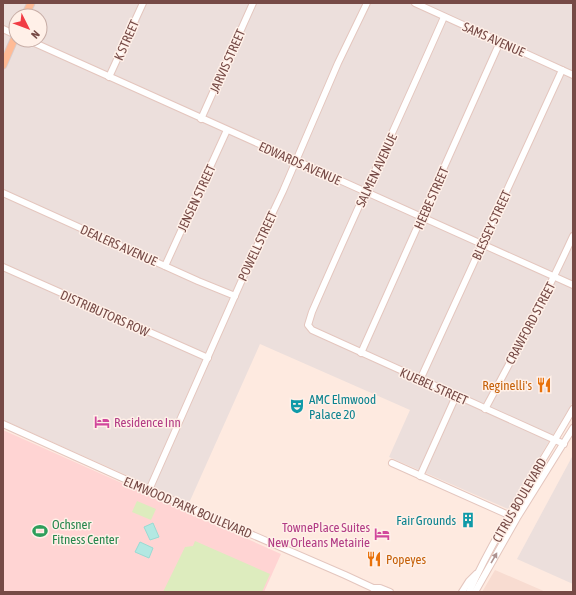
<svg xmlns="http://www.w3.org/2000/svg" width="576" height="595" font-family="'Asap Condensed',sans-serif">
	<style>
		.residential { fill: #f8dcd1 }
		.commercial { fill: #ffd4d3 }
		.industrial { fill: #ecdfdc; fill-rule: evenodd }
		.green { fill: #ddecbe }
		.water { fill: #b3e8e2; stroke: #99dbd3 }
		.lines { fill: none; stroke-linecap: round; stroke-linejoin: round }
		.minor-casing { stroke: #e4c6be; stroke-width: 8 }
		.major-casing { stroke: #d9cccb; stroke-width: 9 }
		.minor { stroke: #fff; stroke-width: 6 }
		.major { stroke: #ffbb96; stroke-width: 7 }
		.oneway { fill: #ad9290 }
		.labels { text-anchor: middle; stroke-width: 3; stroke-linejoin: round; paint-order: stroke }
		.street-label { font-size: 13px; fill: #764a46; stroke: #fff0e8 }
		.food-label { font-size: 13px; fill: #c56008; stroke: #fff0e8; text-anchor: end }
		.culture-label { font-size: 13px; fill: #0d838f; stroke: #fff0e8; text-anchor: start }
		.hotel-label { font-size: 13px; fill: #b23c85; stroke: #fff0e8; text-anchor: start }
		.leisure-label { font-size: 13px; fill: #27864d; stroke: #fff0e8; text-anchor: start }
	</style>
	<rect width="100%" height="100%" fill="#feeae0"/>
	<!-- residential -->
	<polygon class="residential" points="495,570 546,592 482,592"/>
	<!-- commercial -->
	<polygon class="commercial" points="3,430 281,554 264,592 3,592"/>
	<!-- industrial -->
	<g class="industrial">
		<path d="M3,3H573V402L508,509L389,457L410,410L260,344L189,503L3,420ZM16,16H40V40H16Z"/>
		<polygon points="573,455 573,584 517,559"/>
	</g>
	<!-- green -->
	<g class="green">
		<polygon points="137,501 156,509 151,520 132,512"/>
		<polygon points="195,541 270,574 262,592 163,592 185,547 193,546"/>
	</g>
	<!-- water -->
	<g class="water">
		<polygon points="153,523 159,537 150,540 144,527"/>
		<polygon points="140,542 153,548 149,558 135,552"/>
	</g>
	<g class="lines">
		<!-- minor casing -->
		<g class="minor-casing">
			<g id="minor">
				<polyline points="415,3 573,75"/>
				<path d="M444,17C401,115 355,213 312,312L308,325L312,330L564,444"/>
				<polyline points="3,29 16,35"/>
				<polyline points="28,40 573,285"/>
				<polyline points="109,77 143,3"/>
				<polyline points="201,119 253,3"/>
				<polyline points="3,193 198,281 235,296"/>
				<polyline points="165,266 227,130"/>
				<polyline points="3,267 208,358"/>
				<polyline points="361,353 500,42"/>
				<polyline points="420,380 562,70"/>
				<path d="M485,409C516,352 546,295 573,236"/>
				<polyline points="3,424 149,490 345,575 373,588 376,592"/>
				<polyline points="392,463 513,517"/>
				<polyline points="420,476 456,396"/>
				<polyline points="149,490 256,248 283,191 338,63 367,3"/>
				<polyline points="373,588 380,588 390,592"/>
				<polyline points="462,592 469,581 476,574"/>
				<path d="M469,592C498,528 538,470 573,409"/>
				<polyline points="475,592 517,518 573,428"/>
			</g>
		</g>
		<!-- major casing -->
		<g class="major-casing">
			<g id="major">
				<polyline points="25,16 31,3"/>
				<polyline points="3,65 16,35"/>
			</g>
		</g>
		<!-- minor -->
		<use href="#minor" class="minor"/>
		<!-- major -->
		<use href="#major" class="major"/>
	</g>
	<!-- one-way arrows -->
	<defs><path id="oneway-solid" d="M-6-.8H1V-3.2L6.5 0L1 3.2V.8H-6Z"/></defs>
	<use class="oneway" href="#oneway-solid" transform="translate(494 558) rotate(-60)"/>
	<!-- icons -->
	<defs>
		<g id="restaurant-bare" transform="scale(1.2)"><path d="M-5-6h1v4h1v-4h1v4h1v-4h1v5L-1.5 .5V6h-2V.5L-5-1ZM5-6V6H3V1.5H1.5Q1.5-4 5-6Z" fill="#e8710a" stroke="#fff0e8" stroke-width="2.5" paint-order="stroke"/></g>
		<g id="theatre-bare" transform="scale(1.2)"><path d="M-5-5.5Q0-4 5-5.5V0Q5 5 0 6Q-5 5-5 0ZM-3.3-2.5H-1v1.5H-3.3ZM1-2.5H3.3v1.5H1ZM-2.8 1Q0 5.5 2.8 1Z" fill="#0f9aa8" stroke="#fff0e8" stroke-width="2.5" paint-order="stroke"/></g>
		<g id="hotel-bare" transform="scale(1.2)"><path d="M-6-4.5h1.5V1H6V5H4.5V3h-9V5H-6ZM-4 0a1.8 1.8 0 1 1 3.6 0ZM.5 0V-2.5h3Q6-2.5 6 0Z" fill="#d1479c" stroke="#fff0e8" stroke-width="2.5" paint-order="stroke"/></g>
		<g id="building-bare" transform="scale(1.2)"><path d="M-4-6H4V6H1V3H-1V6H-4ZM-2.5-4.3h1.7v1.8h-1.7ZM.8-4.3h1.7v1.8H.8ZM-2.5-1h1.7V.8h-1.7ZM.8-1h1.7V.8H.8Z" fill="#0f9aa8" stroke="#fff0e8" stroke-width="2.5" paint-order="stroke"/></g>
		<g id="stadium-bare" transform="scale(1.2)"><path d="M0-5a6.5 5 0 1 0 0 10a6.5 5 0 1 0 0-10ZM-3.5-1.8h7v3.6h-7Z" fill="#2e9e5b" stroke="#fff0e8" stroke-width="2.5" paint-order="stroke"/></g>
	</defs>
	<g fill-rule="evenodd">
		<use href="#restaurant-bare" x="544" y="385"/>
		<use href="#theatre-bare" x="297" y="406"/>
		<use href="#hotel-bare" x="102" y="422"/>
		<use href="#building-bare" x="468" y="520"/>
		<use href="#stadium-bare" x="40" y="531"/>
		<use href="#hotel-bare" x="382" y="534"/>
		<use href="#restaurant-bare" x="374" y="559"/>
	</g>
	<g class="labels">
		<!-- street labels -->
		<g class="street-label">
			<text transform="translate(494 39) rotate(24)" y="5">SAMS AVENUE</text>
			<text transform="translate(126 40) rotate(-66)" y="5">K STREET</text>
			<text transform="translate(227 61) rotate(-66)" y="5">JARVIS STREET</text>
			<text transform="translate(300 163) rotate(24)" y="5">EDWARDS AVENUE</text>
			<text transform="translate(376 170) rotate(-65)" y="5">SALMEN AVENUE</text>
			<text transform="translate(196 198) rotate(-65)" y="5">JENSEN STREET</text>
			<text transform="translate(431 198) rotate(-66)" y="5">HEEBE STREET</text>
			<text transform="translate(491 225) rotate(-65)" y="5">BLESSEY STREET</text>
			<text transform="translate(119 245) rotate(24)" y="5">DEALERS AVENUE</text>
			<text transform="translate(257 246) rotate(-65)" y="5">POWELL STREET</text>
			<text transform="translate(105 313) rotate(24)" y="5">DISTRIBUTORS ROW</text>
			<text transform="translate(530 323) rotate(-62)" y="5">CRAWFORD STREET</text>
			<text transform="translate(434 386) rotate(24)" y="5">KUEBEL STREET</text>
			<text transform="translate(519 500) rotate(-60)" y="5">CITRUS BOULEVARD</text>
			<text transform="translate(188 507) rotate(23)" y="5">ELMWOOD PARK BOULEVARD</text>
		</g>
		<!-- food labels -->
		<g class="food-label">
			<text x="532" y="390">Reginelli's</text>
			<text x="386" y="564" text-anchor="start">Popeyes</text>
		</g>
		<!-- culture labels -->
		<g class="culture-label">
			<text x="309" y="404">AMC Elmwood<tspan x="309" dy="15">Palace 20</tspan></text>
			<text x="456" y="525" text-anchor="end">Fair Grounds</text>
		</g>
		<!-- hotel labels -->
		<g class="hotel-label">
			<text x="114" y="427">Residence Inn</text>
			<text x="370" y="532" text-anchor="end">TownePlace Suites<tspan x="370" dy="15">New Orleans Metairie</tspan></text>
		</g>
		<!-- leisure labels -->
		<g class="leisure-label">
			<text x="52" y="529">Ochsner<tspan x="52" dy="15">Fitness Center</tspan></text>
		</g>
	</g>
	<!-- border -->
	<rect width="576" height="595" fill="none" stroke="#764a46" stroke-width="8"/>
	<!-- north arrow -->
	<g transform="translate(28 28) rotate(132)"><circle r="19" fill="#fff0e8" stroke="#c8aea7"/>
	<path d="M0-3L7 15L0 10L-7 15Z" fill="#f13c45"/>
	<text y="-6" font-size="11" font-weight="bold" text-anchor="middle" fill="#764a46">N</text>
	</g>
</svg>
